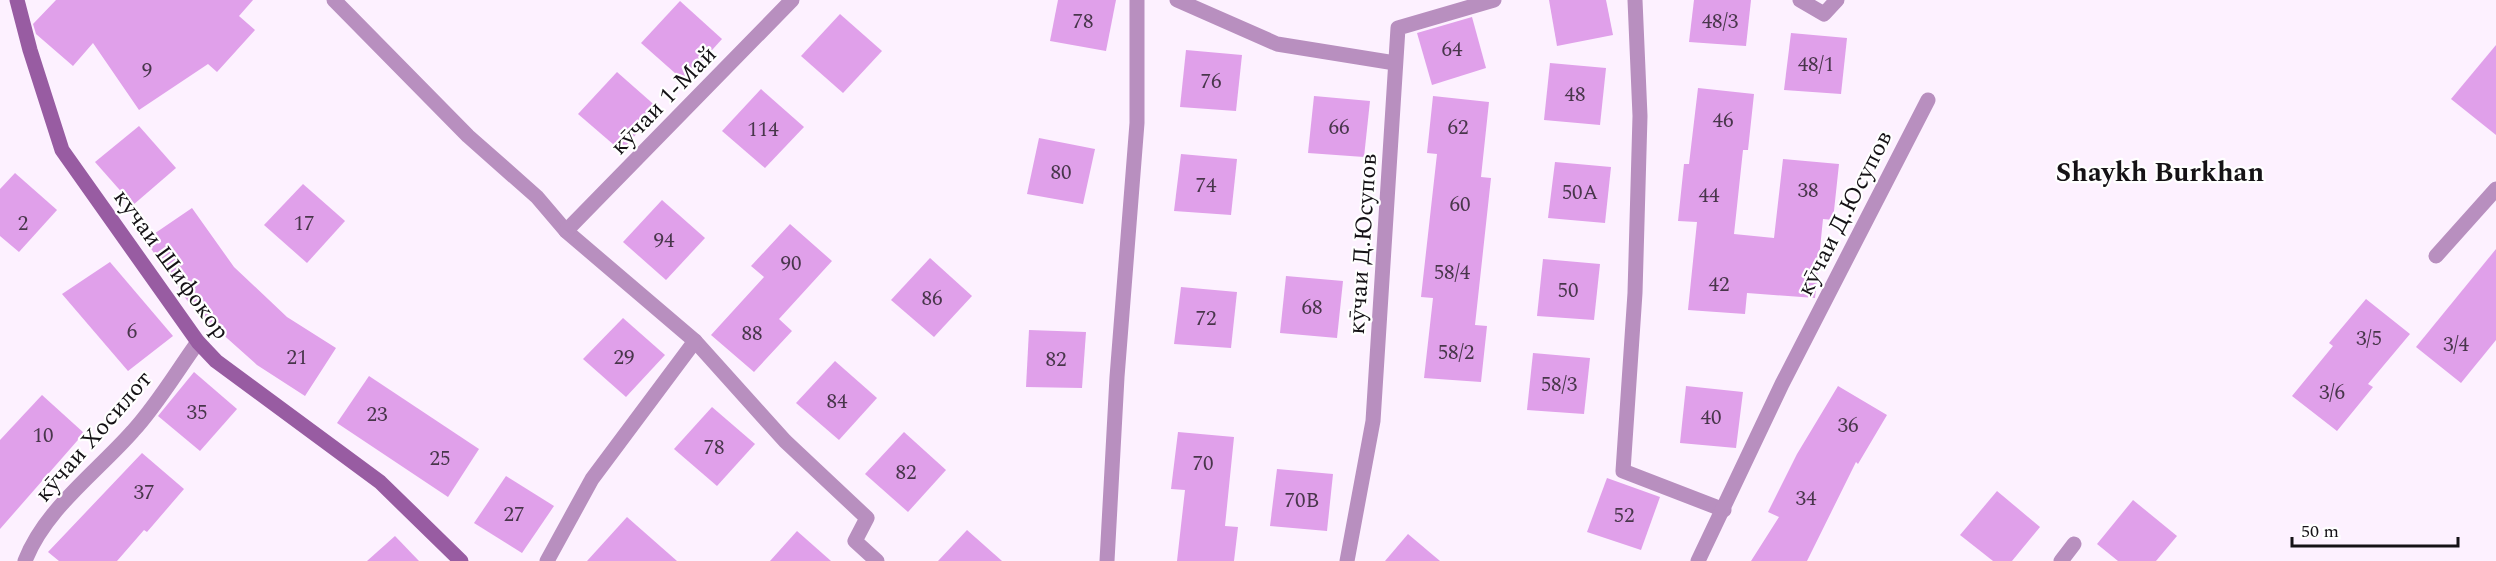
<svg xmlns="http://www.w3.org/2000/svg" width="2496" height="561" font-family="Spectral,serif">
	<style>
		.building { fill: #e0a0ea }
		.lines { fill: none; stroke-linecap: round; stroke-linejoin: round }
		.street { stroke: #b88fbf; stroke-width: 15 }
		.secondary { stroke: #985ca2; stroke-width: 15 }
		.labels { text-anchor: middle; stroke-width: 4.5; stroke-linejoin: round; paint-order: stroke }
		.number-label { font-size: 21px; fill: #48364b }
		.street-label { font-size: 24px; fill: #151216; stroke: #fff }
		.quarter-label { font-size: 27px; font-weight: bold; fill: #151216; stroke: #fff }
	</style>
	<rect width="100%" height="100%" fill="#fdf1ff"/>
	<!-- building -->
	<g class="building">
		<polygon points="56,0 253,0 239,16 255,30 217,72 208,64 139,110 93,43 73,66 36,34 33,24"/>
		<polygon points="1058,0 1116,0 1106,51 1050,41"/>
		<polygon points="1549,0 1606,0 1613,35 1557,46"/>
		<polygon points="1694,0 1751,0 1746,46 1689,42"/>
		<polygon points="680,1 722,39 684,81 641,43"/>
		<polygon points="840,14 882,51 843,93 801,56"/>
		<polygon points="1472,17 1486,68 1432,85 1417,33"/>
		<polygon points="1791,33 1847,38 1841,94 1784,90"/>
		<polygon points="2496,45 2496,135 2451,99"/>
		<polygon points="1186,50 1242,55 1236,111 1180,107"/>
		<polygon points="1550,63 1606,68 1600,125 1544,120"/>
		<polygon points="617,72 659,109 621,151 578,114"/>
		<polygon points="1698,88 1754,94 1748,150 1743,150 1734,234 1774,238 1783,159 1839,164 1833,220 1823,219 1815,298 1747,293 1745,314 1688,310 1697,222 1678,221 1684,164 1689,164"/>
		<polygon points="761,89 804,127 765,168 722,131"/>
		<polygon points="1314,96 1370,101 1364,157 1308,153"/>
		<polygon points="1433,96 1489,102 1481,177 1491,178 1475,325 1487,326 1481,382 1424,378 1433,298 1421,297 1437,154 1427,153"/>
		<polygon points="139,126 176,168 133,205 95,162"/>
		<polygon points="1039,138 1095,149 1083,204 1027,194"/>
		<polygon points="1181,154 1237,159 1231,215 1174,211"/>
		<polygon points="1555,162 1611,167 1605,223 1548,218"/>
		<polygon points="15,173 57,210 19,252 0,236 0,189"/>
		<polygon points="303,184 345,221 307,263 264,225"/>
		<polygon points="662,200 705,238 666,280 623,242"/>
		<polygon points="192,208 234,267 287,317 336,348 305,396 257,365 191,306 145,240"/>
		<polygon points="790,224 832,261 779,319 792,331 754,372 711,335 764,277 751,266"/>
		<polygon points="2496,249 2496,340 2461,383 2416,347"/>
		<polygon points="930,258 972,296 934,337 891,300"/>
		<polygon points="1543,259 1600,264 1594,320 1537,316"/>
		<polygon points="110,262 173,336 128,371 62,294"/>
		<polygon points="1286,276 1343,281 1337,338 1280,333"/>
		<polygon points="1181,287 1237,292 1231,348 1174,344"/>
		<polygon points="2366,299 2410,334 2368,384 2373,387 2337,431 2292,396 2333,346 2329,343"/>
		<polygon points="623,318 665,355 626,397 583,359"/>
		<polygon points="1029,330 1086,332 1082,388 1026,387"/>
		<polygon points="1533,353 1590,358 1584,414 1527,410"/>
		<polygon points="835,361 877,398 839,440 796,403"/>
		<polygon points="194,372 237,409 200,451 158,416"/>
		<polygon points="369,376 479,449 448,497 337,423"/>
		<polygon points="1686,386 1743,392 1736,448 1680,443"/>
		<polygon points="1838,386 1887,415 1858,464 1856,462 1807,561 1751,561 1779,517 1768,512 1797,454"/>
		<polygon points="42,395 84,433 0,529 0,440"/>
		<polygon points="712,407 755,444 717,486 674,449"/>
		<polygon points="904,432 946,470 908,512 865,474"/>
		<polygon points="1178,432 1234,437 1225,526 1238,527 1234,561 1177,561 1185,490 1171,489"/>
		<polygon points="142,453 184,489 147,532 144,530 117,561 59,561 48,552"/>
		<polygon points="1277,469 1333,474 1327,531 1270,526"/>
		<polygon points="506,476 554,506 522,553 474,523"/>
		<polygon points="1607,478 1660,497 1641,550 1587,532"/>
		<polygon points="1997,491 2040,527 2012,561 1993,561 1960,535"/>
		<polygon points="2133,500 2177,536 2156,561 2118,561 2097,544"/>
		<polygon points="627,517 677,561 587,561"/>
		<polygon points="967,530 1002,561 938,561"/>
		<polygon points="797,531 831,561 770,561"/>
		<polygon points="1408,534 1440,561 1385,561"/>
		<polygon points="395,536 419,561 367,561"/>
	</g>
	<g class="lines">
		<!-- street -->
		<g class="street">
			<polyline points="334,0 468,136 537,197 566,231 695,341 785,441 867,518 855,541 877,561"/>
			<polyline points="1177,0 1277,44 1395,63"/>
			<polyline points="1635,0 1640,116 1635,293 1623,471 1724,510"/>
			<polyline points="1800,0 1824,14 1837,0"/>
			<polyline points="566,231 792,0"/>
			<polyline points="2436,256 2496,189"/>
			<path d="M25,561C45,509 97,472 133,431C157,405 177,371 198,342"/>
			<polyline points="547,561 592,479 695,341"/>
			<polyline points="1107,561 1117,377 1137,123 1137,0"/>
			<polyline points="1347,561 1373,421 1398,28 1494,0"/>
			<polyline points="1698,561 1782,384 1928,100"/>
			<polyline points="2061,561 2074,544"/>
		</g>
		<!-- secondary -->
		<polyline class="secondary" points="17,0 30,50 62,150 198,342 216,361 380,482 461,561"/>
	</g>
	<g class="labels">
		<!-- number labels -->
		<g class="number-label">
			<text x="1083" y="28">78</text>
			<text x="1720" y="28">48/3</text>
			<text x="1452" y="56">64</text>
			<text x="1816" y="71">48/1</text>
			<text x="147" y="77">9</text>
			<text x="1211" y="88">76</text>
			<text x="1575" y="101">48</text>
			<text x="1723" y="127">46</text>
			<text x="1339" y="134">66</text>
			<text x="1458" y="134">62</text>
			<text x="763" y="136">114</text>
			<text x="1061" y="179">80</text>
			<text x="1206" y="192">74</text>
			<text x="1808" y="197">38</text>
			<text x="1580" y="199">50А</text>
			<text x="1709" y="202">44</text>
			<text x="1460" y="211">60</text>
			<text x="23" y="230">2</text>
			<text x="304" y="230">17</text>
			<text x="664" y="247">94</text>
			<text x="791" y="270">90</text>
			<text x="1452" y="279">58/4</text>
			<text x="1719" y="291">42</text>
			<text x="1568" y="297">50</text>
			<text x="932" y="305">86</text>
			<text x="1312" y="314">68</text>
			<text x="1206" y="325">72</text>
			<text x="132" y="338">6</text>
			<text x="752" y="340">88</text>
			<text x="2369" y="345">3/5</text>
			<text x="2456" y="351">3/4</text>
			<text x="1456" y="359">58/2</text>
			<text x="297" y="364">21</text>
			<text x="624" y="364">29</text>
			<text x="1056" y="366">82</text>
			<text x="1559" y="391">58/3</text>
			<text x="2332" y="399">3/6</text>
			<text x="837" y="408">84</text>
			<text x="197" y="419">35</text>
			<text x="377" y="421">23</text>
			<text x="1711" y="424">40</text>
			<text x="1848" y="432">36</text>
			<text x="43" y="442">10</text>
			<text x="714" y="454">78</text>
			<text x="440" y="465">25</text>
			<text x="1203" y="470">70</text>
			<text x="906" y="479">82</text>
			<text x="144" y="499">37</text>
			<text x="1806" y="505">34</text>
			<text x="1302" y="507">70В</text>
			<text x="514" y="521">27</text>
			<text x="1624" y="522">52</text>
		</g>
		<!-- street labels -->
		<g class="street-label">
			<text transform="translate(663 100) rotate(-46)" y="8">кӯчаи 1-Май</text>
			<text transform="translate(1844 213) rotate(-63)" y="8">кӯчаи Д.Юсупов</text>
			<text transform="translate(1362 244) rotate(-86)" y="8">кӯчаи Д.Юсупов</text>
			<text transform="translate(172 264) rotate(54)" y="8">кучаи Шифокор</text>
			<text transform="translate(93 436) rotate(-49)" y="8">кӯчаи Хосилот</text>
		</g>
		<!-- quarter labels -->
		<g class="quarter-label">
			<text x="2160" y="181">Shaykh Burkhan</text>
		</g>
	</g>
	<!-- scale -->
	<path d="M2292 537v9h166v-9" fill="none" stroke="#151216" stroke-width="3"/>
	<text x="2301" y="537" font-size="18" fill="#151216" stroke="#ffffff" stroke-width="4.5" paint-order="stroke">50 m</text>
</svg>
